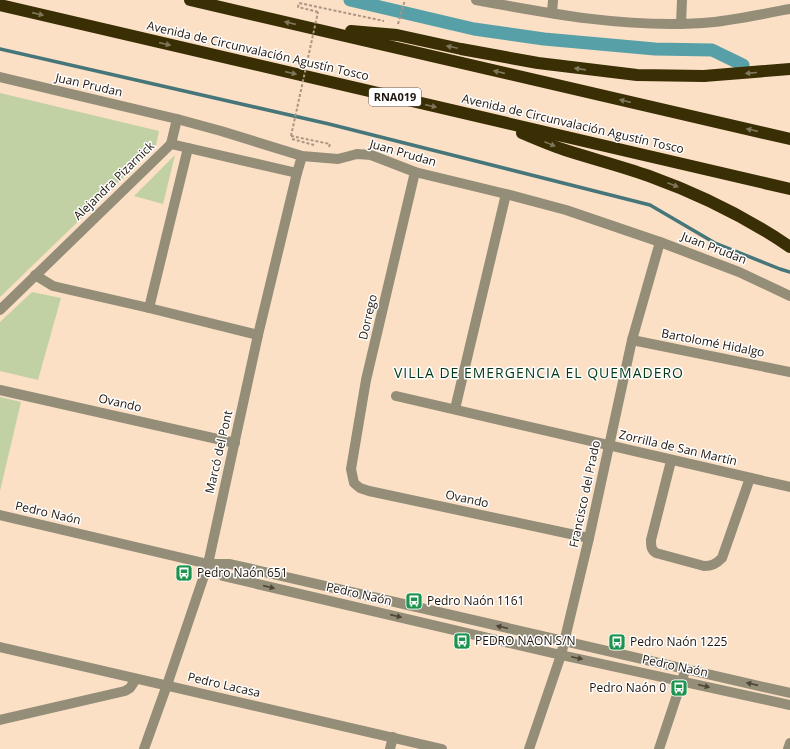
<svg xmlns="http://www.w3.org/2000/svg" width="790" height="749" font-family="'Open Sans',sans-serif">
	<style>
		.green { fill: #c2d1a3 }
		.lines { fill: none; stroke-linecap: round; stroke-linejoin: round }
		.stream { stroke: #467679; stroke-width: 3.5 }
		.canal { stroke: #57a0a8; stroke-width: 13 }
		.path { stroke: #aa9582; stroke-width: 2; stroke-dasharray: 3 2; stroke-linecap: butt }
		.street { stroke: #948d77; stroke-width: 10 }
		.highway { stroke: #392e04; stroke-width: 12 }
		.path-bridge { stroke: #aa9582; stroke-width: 2; stroke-dasharray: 3 2; stroke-linecap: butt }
		.oneway { fill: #7e775c }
		.oneway2 { fill: #4e4537 }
		.labels { text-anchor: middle; stroke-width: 3; stroke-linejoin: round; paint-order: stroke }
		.shield { fill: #fff; stroke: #625b55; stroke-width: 1 }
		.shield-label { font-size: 11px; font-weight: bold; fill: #1f150c }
		.street-label { font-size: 12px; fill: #1f150c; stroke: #fff }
		.poi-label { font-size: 12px; fill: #1f150c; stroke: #fff; text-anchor: start }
		.quarter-label { font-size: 14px; letter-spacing: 1px; fill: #003818; stroke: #fff }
	</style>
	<rect width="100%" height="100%" fill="#fbe0c6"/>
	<!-- green -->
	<g class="green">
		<polygon points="0,93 159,131 156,146 0,297"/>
		<polygon points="175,155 163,204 134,196"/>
		<polygon points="32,292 61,298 38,380 0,371 0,322"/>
		<polygon points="0,397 21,402 0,491"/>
	</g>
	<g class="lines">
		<!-- stream -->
		<polyline class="stream" points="0,49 329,124 650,205 715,243 780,269 790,272"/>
		<!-- canal -->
		<polyline class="canal" points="350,0 474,29 544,39 655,49 712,50 743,65"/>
		<!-- path -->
		<g class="path">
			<polyline points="318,12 298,7 299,3 384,21"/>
			<polyline points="398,24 405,0"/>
			<polyline points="291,136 330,144 329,147"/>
			<polyline points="292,139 314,145"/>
		</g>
		<!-- street -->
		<g class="street">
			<path d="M476,0C551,14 627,28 703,23C732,21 761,14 790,9"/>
			<polyline points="552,13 553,0"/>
			<polyline points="681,24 682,0"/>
			<polyline points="0,77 177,119 221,131 302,156 338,159 357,154 371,155 415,172 506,194 566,210 660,242 739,272 790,296"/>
			<polyline points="171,144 297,173"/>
			<polyline points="171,144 177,119"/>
			<polyline points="415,172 366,380 351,469 354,483 360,488 369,491 589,538"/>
			<polyline points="35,275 53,286 149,308 258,335"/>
			<polyline points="149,308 188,148"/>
			<polyline points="0,310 171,144"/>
			<polyline points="632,340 790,372"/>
			<polyline points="0,390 235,443"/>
			<polyline points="396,396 790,487"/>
			<polyline points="455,409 506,194"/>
			<path d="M671,461L651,540C651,546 651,550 656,553L704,566C712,566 716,564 722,558L750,478"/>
			<polyline points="0,515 208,564 230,564 790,693"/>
			<polyline points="208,564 223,576 561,655 790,705"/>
			<polyline points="0,647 442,749"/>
			<polyline points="0,720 125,691 130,688 136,679"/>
			<polyline points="144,749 167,685 208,564 258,335 297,173 302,156"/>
			<polyline points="390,749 393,737"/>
			<polyline points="529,749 561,655 589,538 632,340 660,242"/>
			<polyline points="659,749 684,674"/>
			<polyline points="788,749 790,743"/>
		</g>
		<!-- highway -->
		<g class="highway">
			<polyline points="190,0 790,139"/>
			<polyline points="0,5 790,189"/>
			<polyline points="351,31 397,35 461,49 538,63 637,75 704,76 790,69"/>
			<path d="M522,133C536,139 550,145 565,150C593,159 621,166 649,176C699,194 746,217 790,247"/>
		</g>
		<!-- path-bridge -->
		<polyline class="path-bridge" points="291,136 318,12"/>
	</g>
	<!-- one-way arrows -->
	<defs><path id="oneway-solid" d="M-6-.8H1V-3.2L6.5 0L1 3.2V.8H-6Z"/></defs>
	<g class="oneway">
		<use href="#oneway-solid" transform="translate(38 14) rotate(13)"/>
		<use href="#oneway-solid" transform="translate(290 23) rotate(-167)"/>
		<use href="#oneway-solid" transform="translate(165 44) rotate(13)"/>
		<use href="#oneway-solid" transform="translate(452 47) rotate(-168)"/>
		<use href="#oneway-solid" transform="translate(580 69) rotate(-172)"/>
		<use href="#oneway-solid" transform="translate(499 72) rotate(-167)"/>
		<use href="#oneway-solid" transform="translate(291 73) rotate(13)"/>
		<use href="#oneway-solid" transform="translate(751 73) rotate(175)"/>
		<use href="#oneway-solid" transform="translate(625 101) rotate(-167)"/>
		<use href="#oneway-solid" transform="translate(431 106) rotate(13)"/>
		<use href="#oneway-solid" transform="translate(752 130) rotate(-167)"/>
		<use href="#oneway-solid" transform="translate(550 144) rotate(22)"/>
		<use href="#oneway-solid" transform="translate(673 185) rotate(21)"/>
	</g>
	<g class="oneway2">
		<use href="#oneway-solid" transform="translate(269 587) rotate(13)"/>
		<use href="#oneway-solid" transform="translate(396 616) rotate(13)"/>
		<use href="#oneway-solid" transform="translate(502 627) rotate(-167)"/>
		<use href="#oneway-solid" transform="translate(577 658) rotate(12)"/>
		<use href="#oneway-solid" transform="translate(752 684) rotate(-167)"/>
		<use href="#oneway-solid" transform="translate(704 686) rotate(13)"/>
	</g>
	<!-- icons -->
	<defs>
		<g id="bus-square" transform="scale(0.9)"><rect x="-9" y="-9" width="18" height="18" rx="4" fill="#1d934e" stroke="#fff"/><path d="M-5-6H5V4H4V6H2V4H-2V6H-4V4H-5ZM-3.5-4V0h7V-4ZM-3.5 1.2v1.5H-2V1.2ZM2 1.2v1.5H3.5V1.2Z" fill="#fff"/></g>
	</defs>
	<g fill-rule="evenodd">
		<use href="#bus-square" x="184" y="573"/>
		<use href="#bus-square" x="414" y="601"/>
		<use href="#bus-square" x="462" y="641"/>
		<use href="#bus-square" x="617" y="642"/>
		<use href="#bus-square" x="679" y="688"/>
	</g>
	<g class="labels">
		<!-- shield labels -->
		<rect class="shield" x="369" y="88" width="52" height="18" rx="3"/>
		<g class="shield-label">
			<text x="395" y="101">RNA019</text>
		</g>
		<!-- street labels -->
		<g class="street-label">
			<text transform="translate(258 51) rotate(13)" y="4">Avenida de Circunvalación Agustín Tosco</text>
			<text transform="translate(89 85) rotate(13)" y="4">Juan Prudan</text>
			<text transform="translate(573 124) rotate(13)" y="4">Avenida de Circunvalación Agustín Tosco</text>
			<text transform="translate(403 153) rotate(16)" y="4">Juan Prudan</text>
			<text transform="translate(114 181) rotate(-44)" y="4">Alejandra Pizarnick</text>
			<text transform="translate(714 248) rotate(21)" y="4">Juan Prudan</text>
			<text transform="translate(368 317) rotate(-77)" y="4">Dorrego</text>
			<text transform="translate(713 343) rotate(11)" y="4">Bartolomé Hidalgo</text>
			<text transform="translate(120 403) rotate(13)" y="4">Ovando</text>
			<text transform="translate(678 448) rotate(13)" y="4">Zorrilla de San Martín</text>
			<text transform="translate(219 452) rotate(-77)" y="4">Marcó del Pont</text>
			<text transform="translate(585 494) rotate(-78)" y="4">Francisco del Prado</text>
			<text transform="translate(467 499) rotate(12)" y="4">Ovando</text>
			<text transform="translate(48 513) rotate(13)" y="4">Pedro Naón</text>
			<text transform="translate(359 594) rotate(13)" y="4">Pedro Naón</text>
			<text transform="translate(675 666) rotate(12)" y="4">Pedro Naón</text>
			<text transform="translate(224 685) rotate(13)" y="4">Pedro Lacasa</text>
		</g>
		<!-- poi labels -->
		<g class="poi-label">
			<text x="197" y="577">Pedro Naón 651</text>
			<text x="427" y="605">Pedro Naón 1161</text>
			<text x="475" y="645">PEDRO NAON S/N</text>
			<text x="630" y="646">Pedro Naón 1225</text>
			<text x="666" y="692" text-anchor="end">Pedro Naón 0</text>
		</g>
		<!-- quarter labels -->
		<g class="quarter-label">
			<text x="539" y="378">VILLA DE EMERGENCIA EL QUEMADERO</text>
		</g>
	</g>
</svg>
